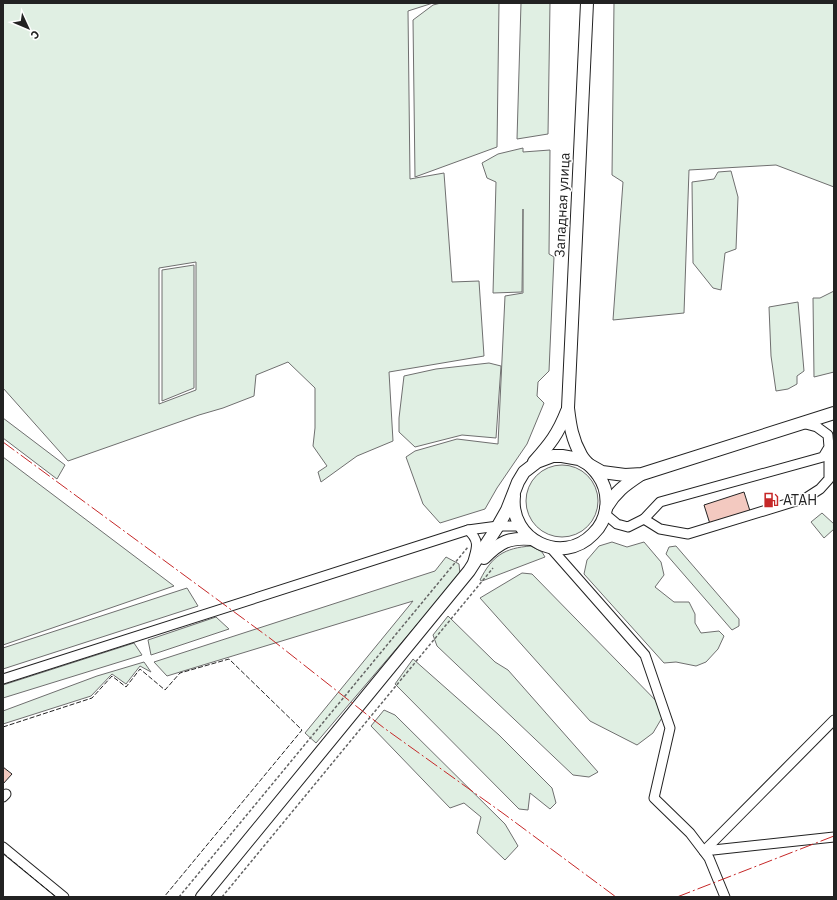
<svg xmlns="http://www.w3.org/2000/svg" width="837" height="900" font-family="'IBM Plex Sans',sans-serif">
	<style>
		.green { fill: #e0efe3; stroke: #6f6f6f; fill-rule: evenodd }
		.building { fill: #f3c9c0; stroke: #222 }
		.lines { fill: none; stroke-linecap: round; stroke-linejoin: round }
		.minor-casing { stroke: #222; stroke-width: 11 }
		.major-casing { stroke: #222; stroke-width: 14 }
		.path { stroke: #646464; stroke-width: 1.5; stroke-dasharray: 3 2; stroke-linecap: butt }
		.minor { stroke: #fff; stroke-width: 9 }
		.major { stroke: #fff; stroke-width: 12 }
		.fence { stroke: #222; stroke-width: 1; stroke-dasharray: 5 2; stroke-linecap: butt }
		.power { stroke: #c62828; stroke-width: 1; stroke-dasharray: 14 3 2 3; stroke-linecap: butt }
		.labels { text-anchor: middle; stroke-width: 3; stroke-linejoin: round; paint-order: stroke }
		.street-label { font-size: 14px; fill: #222; stroke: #fff }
		.poi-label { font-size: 14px; fill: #222; stroke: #fff; text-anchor: start }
	</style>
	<rect width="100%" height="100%" fill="#fff"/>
	<!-- green -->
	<g class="green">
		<path d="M3,3H433L408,11L410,179L444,173L452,282L479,281L484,356L389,372L393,441L357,456L321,482L318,472L327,466L313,446L315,428V388L288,362L256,375L254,396L223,408L199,415L68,461L3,388ZM196,262V390L159,404V268Z"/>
		<polygon points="441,3 499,3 497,147 415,177 413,20 433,5"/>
		<polygon points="521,3 550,3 548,134 517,139"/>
		<polygon points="614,3 834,3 834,187 776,165 689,170 684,313 613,320 623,182 612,175"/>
		<polygon points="523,148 523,152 550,150 549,254 554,257 549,371 538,382 537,396 544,403 527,444 497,488 485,509 440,523 423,504 406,457 415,451 457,439 498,444 505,296 523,293 523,209 522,292 493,293 496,182 487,178 482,163 498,154"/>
		<polygon points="731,171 738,197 736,249 725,253 721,290 713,288 693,263 692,182 714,179 718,172"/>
		<polygon points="194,265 194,388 162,401 162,270"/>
		<polygon points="834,291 834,372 814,377 813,298 820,298"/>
		<polygon points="798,302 804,371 797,376 797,384 788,389 776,391 771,356 769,307"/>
		<polygon points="489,363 501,366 496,438 462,435 415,447 399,432 399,418 404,376 436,369"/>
		<polygon points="3,418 65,465 57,479 3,438"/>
		<polygon points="3,457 174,586 3,645"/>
		<circle cx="562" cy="501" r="36"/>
		<polygon points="822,513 834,524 834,529 824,538 811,522"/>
		<polygon points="612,542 627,547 644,542 661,562 664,575 655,587 674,602 689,602 695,614 695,623 701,633 719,631 724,636 718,649 706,662 696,666 676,662 664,663 584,574 587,560 599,546"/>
		<path d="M531,546L542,552L545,557L482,581L480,580C492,556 504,548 531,546Z"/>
		<polygon points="676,546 739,619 739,626 732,630 666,554 669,547"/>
		<polygon points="446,557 459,564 460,574 316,743 305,733 413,601 167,676 154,662 435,571"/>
		<polygon points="522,573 532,574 666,711 653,733 637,745 590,721 480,598"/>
		<polygon points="187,588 198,606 3,669 3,648"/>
		<polygon points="448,616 495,662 508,670 598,772 589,777 573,775 437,646 433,635"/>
		<polygon points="216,617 229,629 151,655 148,640"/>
		<polygon points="134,643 142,655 3,698 3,685"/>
		<polygon points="413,659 499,735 552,788 556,803 550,809 530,793 528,810 519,809 395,684"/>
		<polygon points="144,662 151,672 140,666 126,684 112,674 91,696 3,724 3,711 97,676"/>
		<polygon points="384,710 395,715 505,824 518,846 505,860 477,833 481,817 464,803 450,808 371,726"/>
	</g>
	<!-- building -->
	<g class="building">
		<polygon points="744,492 750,511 710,524 704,505"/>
		<polygon points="3,767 12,774 3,784"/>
	</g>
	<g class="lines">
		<!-- minor casing -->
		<g class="minor-casing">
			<g id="minor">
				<polyline points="605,514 617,524 628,527 644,519 660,502 823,457 829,447 828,435 817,427 802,423"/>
				<polyline points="644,519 660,529 688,534 806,498 820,489 829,479 829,449"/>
				<path d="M468,530C480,541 477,547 473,561"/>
				<polyline points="550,547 645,655 670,728 654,798 690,833 709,858 725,897"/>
				<polyline points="3,679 468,530 498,526 521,526"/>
				<polyline points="3,797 6,794"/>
				<polyline points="3,847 64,897"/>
				<polyline points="704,851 834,720"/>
				<polyline points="704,851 834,837"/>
			</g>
		</g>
		<!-- major casing -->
		<g class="major-casing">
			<g id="major">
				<path d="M534,462C550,444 558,434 567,411"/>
				<path d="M514,496C509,540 562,566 593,534C609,519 611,493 598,475C593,467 585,463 581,455C572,439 570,425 568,408L587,3"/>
				<path d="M606,508C615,492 625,485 640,475"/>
				<path d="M484,558C500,542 509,537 532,539"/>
				<polyline points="202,897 469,571 498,526 507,510 518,482 524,472 537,462 553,456 562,456 579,459 602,472 625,475 642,474 834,413"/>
			</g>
		</g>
		<!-- path -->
		<g class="path">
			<polyline points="179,897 468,547"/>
			<polyline points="222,897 493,568"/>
		</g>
		<!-- minor -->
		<use href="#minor" class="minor"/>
		<!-- major -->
		<use href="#major" class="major"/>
		<!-- fence -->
		<g class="fence">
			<polyline points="3,727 92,698 112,676 126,687 140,669 165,690 180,673 229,659 302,730 164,897"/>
			<polyline points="3,853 56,897"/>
		</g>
		<!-- power -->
		<g class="power">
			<polyline points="3,442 271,639 384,728 504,814 616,897"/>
			<polyline points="677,897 834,836"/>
		</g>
	</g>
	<!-- icons -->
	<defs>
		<g id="fuel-bare" transform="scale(1.2)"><path d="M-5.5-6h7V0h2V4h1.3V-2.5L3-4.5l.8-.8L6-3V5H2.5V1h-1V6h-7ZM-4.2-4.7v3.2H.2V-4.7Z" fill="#c62828" stroke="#fff" stroke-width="2.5" paint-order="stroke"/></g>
	</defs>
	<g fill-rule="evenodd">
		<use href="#fuel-bare" x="771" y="500"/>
	</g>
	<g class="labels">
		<!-- street labels -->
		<g class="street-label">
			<text transform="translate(562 205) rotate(-87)" y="5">Западная улица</text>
		</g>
		<!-- poi labels -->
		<g class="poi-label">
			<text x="783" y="505">АТАН</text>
		</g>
	</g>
	<!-- border -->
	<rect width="837" height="900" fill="none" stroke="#222222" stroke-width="8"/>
	<!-- north arrow -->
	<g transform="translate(28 28) rotate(134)" stroke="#ffffff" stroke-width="3" paint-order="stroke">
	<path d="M0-3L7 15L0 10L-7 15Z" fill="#222222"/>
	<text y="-6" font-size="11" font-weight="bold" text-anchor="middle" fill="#222222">С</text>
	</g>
</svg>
